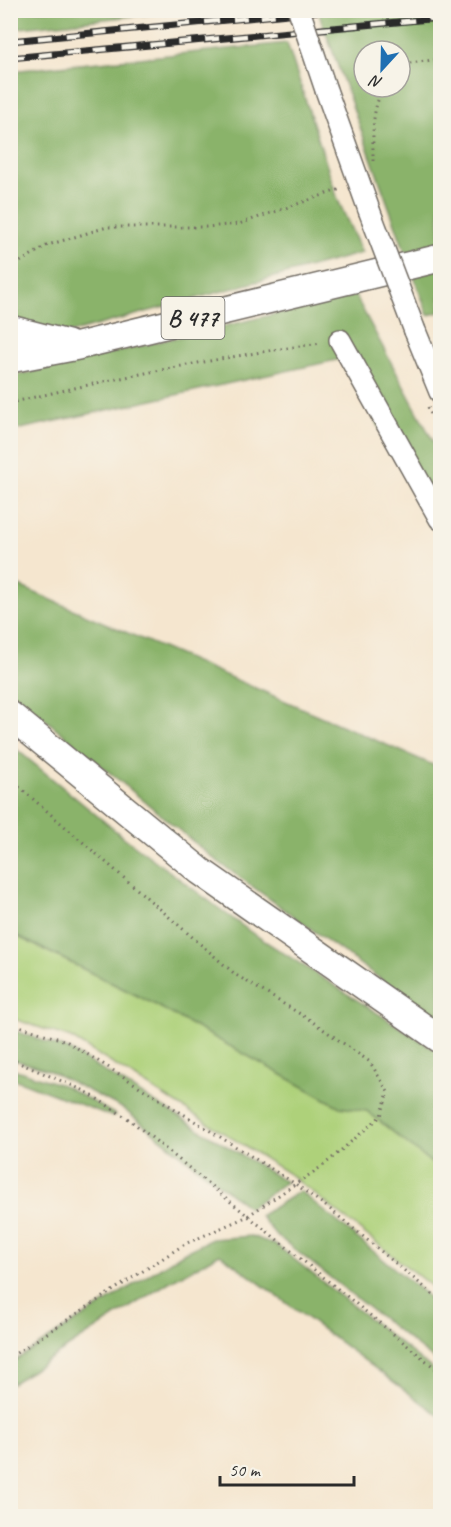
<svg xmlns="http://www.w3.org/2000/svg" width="451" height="1527" font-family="Caveat,sans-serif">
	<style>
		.green { fill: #aed17a; stroke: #6c7e52; stroke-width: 1.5 }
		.forest { fill: #8ab36a; stroke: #5a6f4a; stroke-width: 1.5; fill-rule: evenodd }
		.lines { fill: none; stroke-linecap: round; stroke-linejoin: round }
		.minor-casing { stroke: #726c64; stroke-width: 24 }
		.major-casing { stroke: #726c64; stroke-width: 30 }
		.path { stroke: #726c64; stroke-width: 3; stroke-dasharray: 1.5 4.5; stroke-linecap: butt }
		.minor { stroke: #fff; stroke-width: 21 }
		.major { stroke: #fff; stroke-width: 27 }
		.rail-casing { stroke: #2b2b2b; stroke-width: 7 }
		.rail { stroke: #f7f3e8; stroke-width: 4.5; stroke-dasharray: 14; stroke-linecap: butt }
		.minor-bridge-casing { stroke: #726c64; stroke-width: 24; stroke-linecap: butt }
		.minor-bridge { stroke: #fff; stroke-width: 21 }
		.labels { text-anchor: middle; stroke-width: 4.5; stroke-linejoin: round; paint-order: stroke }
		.shield { fill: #f7f3e8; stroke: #686764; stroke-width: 1.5 }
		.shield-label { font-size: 24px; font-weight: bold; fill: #2b2b2b }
	</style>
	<rect width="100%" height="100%" fill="#f7f3e8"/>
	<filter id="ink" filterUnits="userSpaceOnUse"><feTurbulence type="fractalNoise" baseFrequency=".0167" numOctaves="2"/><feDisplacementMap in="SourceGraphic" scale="12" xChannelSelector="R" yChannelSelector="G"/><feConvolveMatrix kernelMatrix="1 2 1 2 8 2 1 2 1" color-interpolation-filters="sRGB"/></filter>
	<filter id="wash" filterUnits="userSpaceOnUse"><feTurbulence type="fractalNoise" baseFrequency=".008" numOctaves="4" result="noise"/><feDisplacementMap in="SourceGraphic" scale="24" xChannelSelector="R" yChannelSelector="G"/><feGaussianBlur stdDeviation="1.35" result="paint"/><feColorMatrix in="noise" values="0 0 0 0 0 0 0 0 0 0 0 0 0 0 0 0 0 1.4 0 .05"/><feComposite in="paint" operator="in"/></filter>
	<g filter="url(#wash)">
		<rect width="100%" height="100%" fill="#f5e6cf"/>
		<!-- green -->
		<polygon class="green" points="10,933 154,1004 340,1107 367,1111 440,1170 440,1293 288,1173 71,1038 11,1018"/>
		<!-- forest -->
		<g class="forest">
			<polygon points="11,10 180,10 180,11 11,29"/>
			<path d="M318,11H440V312L428,315ZM364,51H400V87H364Z"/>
			<polygon points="287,43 338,200 362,253 11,349 11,71"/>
			<polygon points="355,295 440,454 440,537 341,359 11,431 10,377"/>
			<polygon points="10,582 440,768 440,1022 213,858 11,691"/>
			<polygon points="10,744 122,836 252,933 440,1053 440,1170 367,1111 340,1107 154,1004 11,933"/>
			<polygon points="10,1029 69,1050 286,1182 249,1208 122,1108 48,1070 11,1059"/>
			<polygon points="10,1068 65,1086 116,1115 113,1117 11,1078"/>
			<polygon points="300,1191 440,1306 440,1364 275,1234 260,1216"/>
			<polygon points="251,1236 276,1245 440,1375 440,1416 220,1254 169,1282 11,1384 11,1363 183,1253 212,1239"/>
		</g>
	</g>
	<g filter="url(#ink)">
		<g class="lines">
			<!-- minor casing -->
			<g class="minor-casing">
				<g id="minor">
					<polyline points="326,90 369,210"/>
					<polyline points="415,331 440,392"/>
					<polyline points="340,340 440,519"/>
				</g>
			</g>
			<!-- major casing -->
			<g class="major-casing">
				<g id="major">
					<polyline points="10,329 68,344"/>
					<polyline points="10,359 78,346 440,258"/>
					<polyline points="10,715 200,871 440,1039"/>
				</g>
			</g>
			<!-- path -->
			<g class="path">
				<polyline points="400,70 410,63 440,59"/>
				<path d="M373,161C373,135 371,109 384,87"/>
				<polyline points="10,268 48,245 107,227 206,227 239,224 341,189"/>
				<path d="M10,403C113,378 216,358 321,343"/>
				<polyline points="428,407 440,436"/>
				<polyline points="10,779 236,975 310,1020 370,1062 388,1092 381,1116 324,1165 246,1217 185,1244 10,1357"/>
				<polyline points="10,1023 66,1041 294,1183 331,1210 440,1300"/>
				<polyline points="10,1059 85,1091 130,1120 440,1372"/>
			</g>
			<!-- minor -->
			<use href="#minor" class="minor"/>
			<!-- major -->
			<use href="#major" class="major"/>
			<!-- rail casing -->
			<g class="rail-casing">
				<g id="rail">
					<polyline points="10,41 330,10"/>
					<polyline points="10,58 440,18"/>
				</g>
			</g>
			<!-- rail -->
			<use href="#rail" class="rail"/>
			<!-- minor-bridge casing -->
			<g class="minor-bridge-casing">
				<g id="minor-bridge">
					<polyline points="299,10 326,90"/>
					<polyline points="369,210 415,331"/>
				</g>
			</g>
			<!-- minor-bridge -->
			<use href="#minor-bridge" class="minor-bridge"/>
		</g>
	</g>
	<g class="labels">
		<!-- shield labels -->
		<rect class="shield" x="161.5" y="297" width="63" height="42" rx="4.5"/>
		<g class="shield-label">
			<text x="193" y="326">B 477</text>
		</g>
	</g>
	<!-- margin -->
	<rect width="451" height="1527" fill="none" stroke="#f7f3e8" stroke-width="36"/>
	<!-- north arrow -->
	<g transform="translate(382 69) rotate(202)"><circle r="28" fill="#f7f3e8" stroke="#a5a39c" stroke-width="1.5"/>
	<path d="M0-4.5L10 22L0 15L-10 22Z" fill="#1f6fb2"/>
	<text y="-9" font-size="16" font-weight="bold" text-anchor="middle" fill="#2b2b2b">N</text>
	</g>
	<!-- scale -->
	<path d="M220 1476v9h134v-9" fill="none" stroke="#2b2b2b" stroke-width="3"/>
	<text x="229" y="1476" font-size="18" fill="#2b2b2b" stroke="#f7f3e8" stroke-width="4.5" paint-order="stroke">50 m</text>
</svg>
